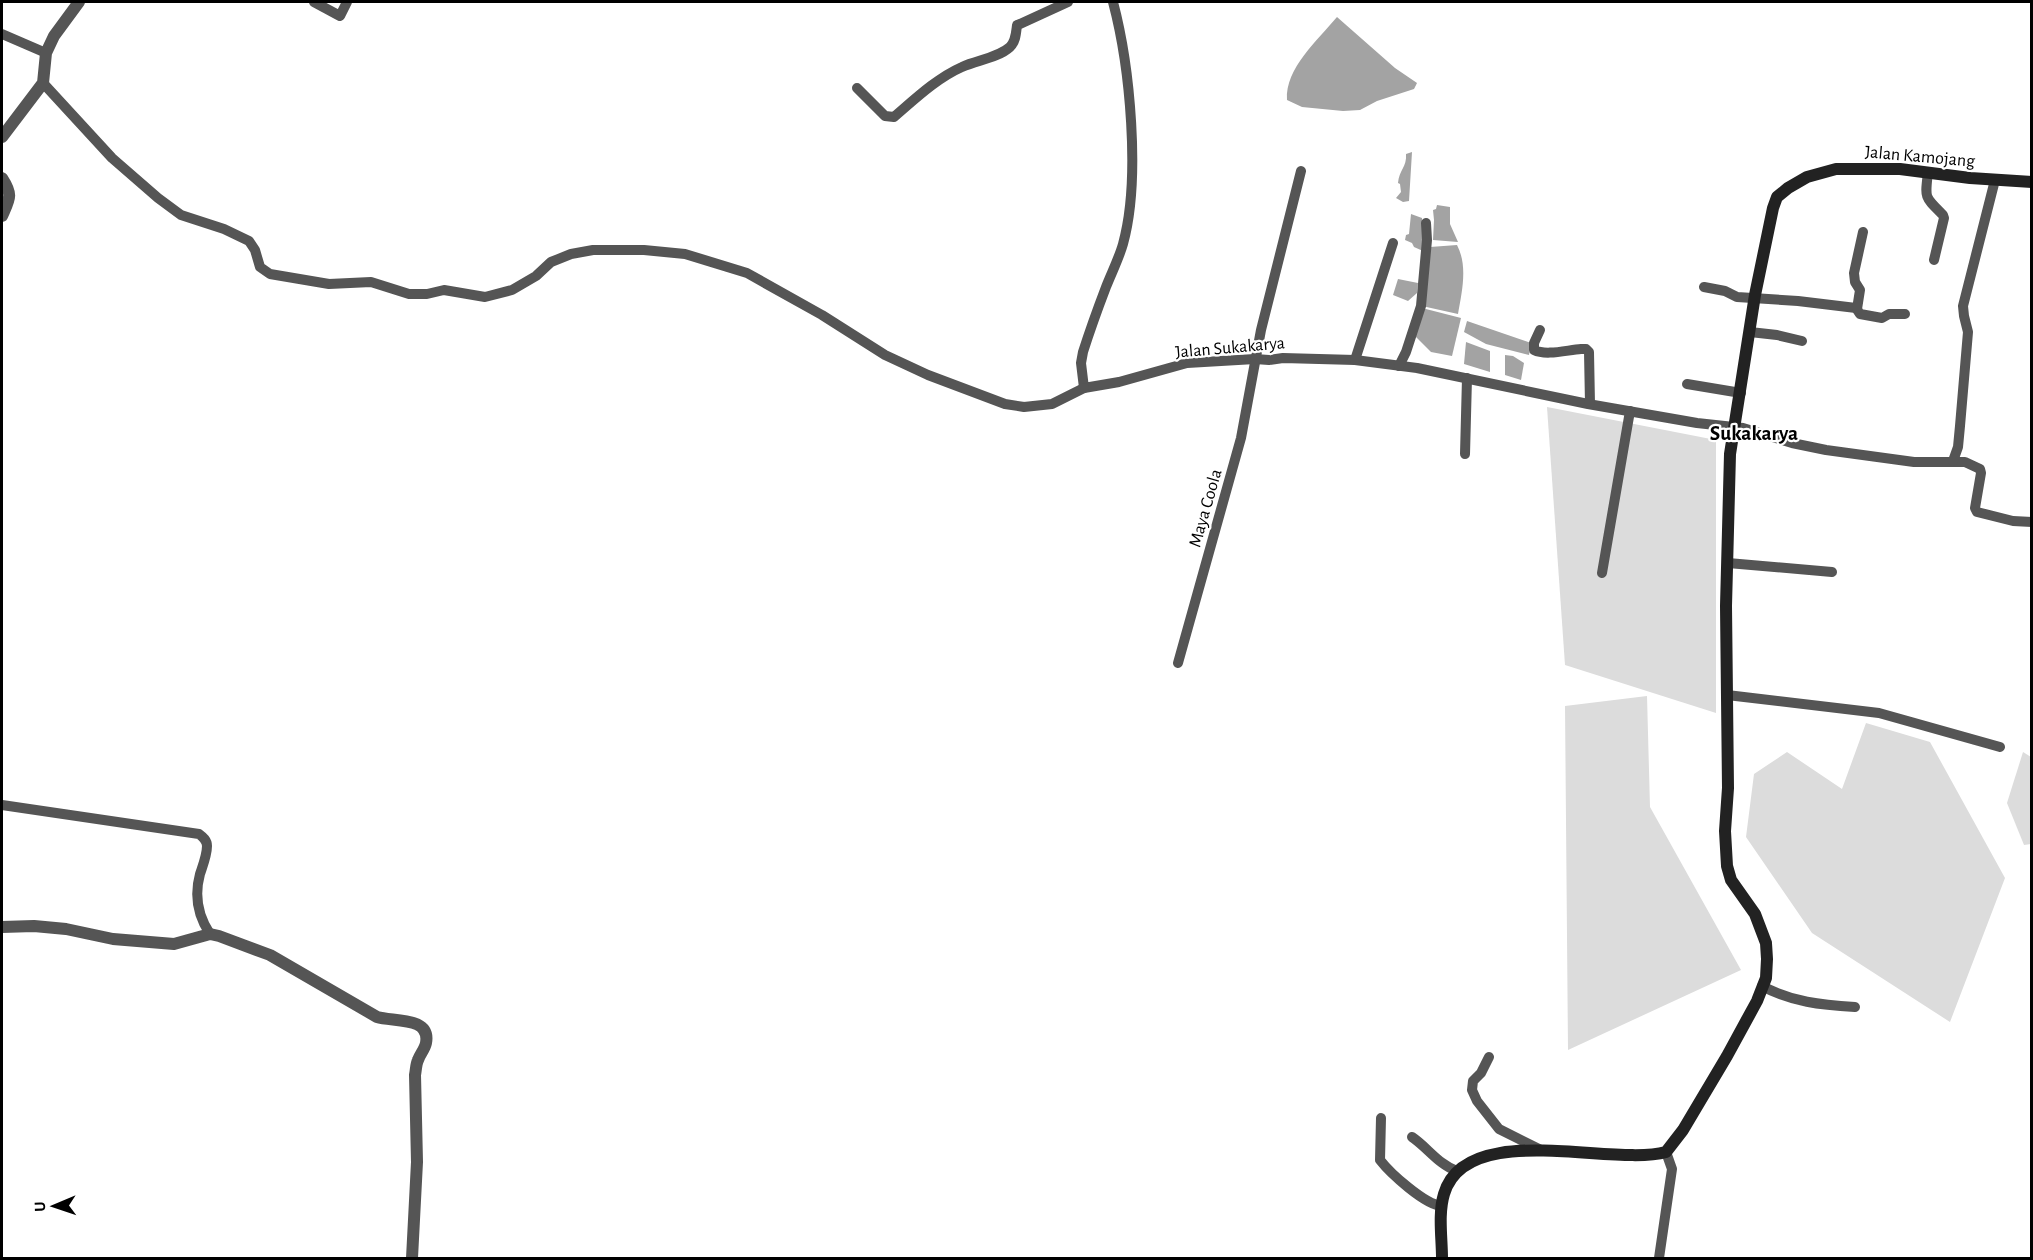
<svg xmlns="http://www.w3.org/2000/svg" width="2033" height="1260" font-family="'Alegreya Sans',sans-serif">
	<style>
		.green { fill: #dcdcdc }
		.water { fill: #a3a3a3 }
		.lines { fill: none; stroke-linecap: round; stroke-linejoin: round }
		.minor { stroke: #555; stroke-width: 10 }
		.tertiary { stroke: #555; stroke-width: 12 }
		.secondary { stroke: #222; stroke-width: 12 }
		.labels { text-anchor: middle; stroke-width: 4.5; stroke-linejoin: round; paint-order: stroke }
		.street-label { font-size: 18px; fill: #000; stroke: #fff }
		.quarter-label { font-size: 21px; font-weight: bold; fill: #000; stroke: #fff }
	</style>
	<rect width="100%" height="100%" fill="#fff"/>
	<!-- green -->
	<g class="green">
		<polygon points="1547,407 1716,440 1716,713 1565,665"/>
		<polygon points="1647,696 1650,807 1741,970 1568,1050 1565,706"/>
		<polygon points="1866,723 1930,742 2005,878 1950,1022 1812,933 1746,837 1754,774 1787,752 1842,789"/>
		<polygon points="2023,752 2031,757 2031,844 2024,845 2007,803"/>
	</g>
	<!-- water -->
	<g class="water">
		<path d="M1337,17L1395,68L1417,83L1414,89L1377,101L1360,110L1343,111L1302,107L1287,100C1285,68 1318,40 1337,17Z"/>
		<path d="M1412,152L1409,201L1403,202L1396,198L1401,192L1400,184L1398,183C1399,170 1407,167 1406,154Z"/>
		<polygon points="1437,205 1450,207 1450,224 1458,242 1433,240 1434,220 1433,210 1436,209"/>
		<polygon points="1411,214 1422,218 1423,251 1414,247 1412,243 1405,240 1406,235 1409,234"/>
		<path d="M1457,245C1468,266 1462,291 1458,314L1422,306L1430,247Z"/>
		<polygon points="1398,279 1418,283 1417,293 1408,301 1393,295"/>
		<polygon points="1422,308 1461,318 1452,356 1431,352 1414,335"/>
		<polygon points="1467,321 1531,343 1529,355 1486,344 1464,332"/>
		<polygon points="1466,342 1490,351 1490,372 1464,364"/>
		<polygon points="1505,355 1513,356 1524,363 1521,380 1505,375"/>
	</g>
	<g class="lines">
		<!-- minor -->
		<g class="minor">
			<polyline points="314,2 340,16 347,2"/>
			<path d="M1113,2C1130,66 1141,179 1123,244C1119,258 1112,272 1106,287C1098,308 1090,330 1083,352L1081,363L1084,388L1119,382L1187,363L1255,359L1269,360L1283,358L1355,360L1417,368L1588,404L1697,423L1743,428L1792,443L1826,450L1914,462H1965L1980,469L1981,473L1975,508L1977,512L2013,521L2032,522"/>
			<polyline points="2,34 46,53"/>
			<polyline points="43,83 112,158 158,198 181,215 224,229 249,241 255,250 260,267 270,274 329,284 371,282 409,294 427,294 444,290 485,297 512,290 536,276 551,262 571,254 593,250 644,250 685,254 747,273 822,315 885,355 928,375 1005,404 1024,407 1052,404 1084,388"/>
			<path d="M857,88L885,116L894,117C915,99 937,78 962,67C977,60 998,58 1010,47C1016,41 1016,33 1017,25L1020,24L1068,2"/>
			<path d="M1928,172C1925,199 1924,196 1943,215L1944,218L1934,260"/>
			<polyline points="1704,287 1725,291 1737,297 1798,301 1856,308 1860,314 1882,318 1889,314 1905,314"/>
			<polyline points="1857,309 1860,290 1855,282 1854,273 1863,232"/>
			<path d="M1540,330L1534,343V350C1546,356 1567,350 1581,349H1586L1589,352L1590,404"/>
			<polyline points="1750,332 1777,335 1802,341"/>
			<polyline points="1355,360 1393,243"/>
			<polyline points="1399,366 1406,352 1421,306 1427,240 1426,223"/>
			<polyline points="1687,384 1741,393"/>
			<polyline points="1465,454 1467,378"/>
			<polyline points="1953,461 1958,447 1960,426 1968,332 1964,316 1963,306 1995,180"/>
			<polyline points="1728,563 1832,572"/>
			<polyline points="1602,573 1630,411"/>
			<polyline points="1178,663 1241,438 1261,330 1301,171"/>
			<polyline points="1727,695 1879,713 2000,747"/>
			<path d="M2,805L199,834C203,837 207,840 207,846C207,855 203,865 200,874C194,896 198,916 210,934"/>
			<path d="M1762,986C1792,1002 1821,1005 1855,1007"/>
			<polyline points="1489,1057 1481,1073 1473,1081 1472,1090 1477,1101 1499,1129 1543,1151"/>
			<path d="M1381,1118L1380,1160C1390,1173 1425,1205 1442,1206"/>
			<path d="M1412,1137C1427,1147 1439,1165 1457,1171"/>
			<polyline points="1659,1258 1672,1169 1666,1152"/>
		</g>
		<!-- tertiary -->
		<g class="tertiary">
			<polyline points="2,137 43,83 46,53 54,36 79,2"/>
			<path d="M2,178C13,195 10,198 2,216"/>
			<path d="M2,927L34,926L66,929L113,939L174,944L210,934L219,936L270,955L377,1017C393,1022 431,1016 426,1043C425,1049 420,1054 418,1060C416,1064 416,1070 415,1075L417,1162L412,1258"/>
		</g>
		<!-- secondary -->
		<path class="secondary" d="M1442,1258C1442,1238 1438,1214 1444,1194C1466,1119 1612,1167 1666,1152L1683,1130L1727,1056L1757,1001L1766,978L1767,959L1766,943L1755,914L1731,880L1727,866L1725,831L1728,788L1726,606L1730,454L1755,295L1773,208L1777,197L1788,188L1807,177L1836,169H1900L1970,178L2032,182"/>
	</g>
	<g class="labels">
		<!-- street labels -->
		<g class="street-label">
			<text transform="translate(1920 156) rotate(5)" y="6">Jalan Kamojang</text>
			<text transform="translate(1230 347) rotate(-5)" y="6">Jalan Sukakarya</text>
			<text transform="translate(1205 508) rotate(-74)" y="6">Maya Coola</text>
		</g>
		<!-- quarter labels -->
		<g class="quarter-label">
			<text x="1754" y="440">Sukakarya</text>
		</g>
	</g>
	<!-- border -->
	<rect width="2033" height="1260" fill="none" stroke="#000000" stroke-width="6"/>
	<!-- north arrow -->
	<g transform="translate(54 1206) rotate(268)" stroke="#ffffff" stroke-width="4.5" paint-order="stroke">
	<path d="M0-4.5L10 22L0 15L-10 22Z" fill="#000000"/>
	<text y="-9" font-size="16" font-weight="bold" text-anchor="middle" fill="#000000">U</text>
	</g>
</svg>
